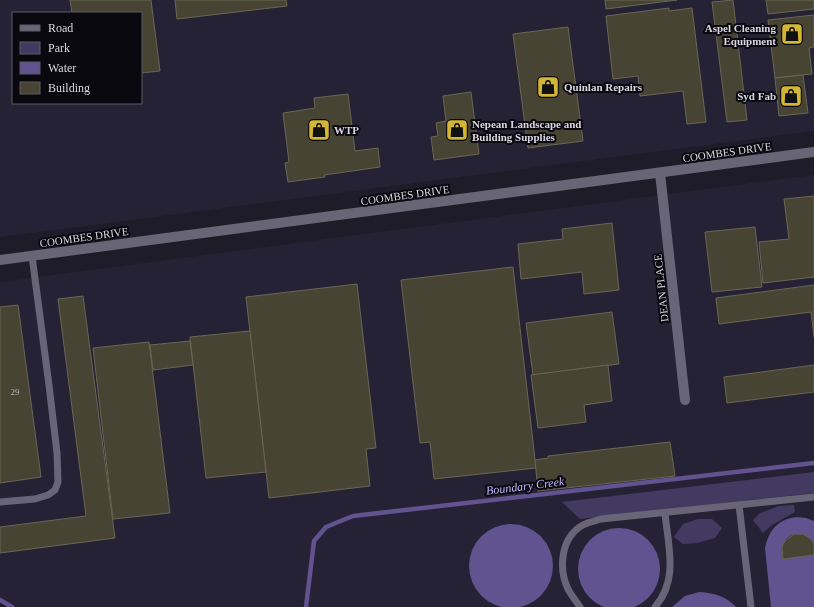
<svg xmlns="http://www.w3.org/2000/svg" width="814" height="607" font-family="'Times New Roman',serif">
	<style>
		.built { fill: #262236; fill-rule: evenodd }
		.green { fill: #433a62 }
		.water { fill: #61538f }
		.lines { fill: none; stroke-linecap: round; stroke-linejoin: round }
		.stream { stroke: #61538f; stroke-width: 4.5 }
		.building { fill: #484433; stroke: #6a6654 }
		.lane { stroke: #686576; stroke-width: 7 }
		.street { stroke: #686576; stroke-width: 10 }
		.labels { text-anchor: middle; stroke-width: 4; stroke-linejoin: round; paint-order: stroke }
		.number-label { font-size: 9px; fill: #b5b2b6 }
		.poi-label { font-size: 11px; font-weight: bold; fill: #d9d7e1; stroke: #09080e; text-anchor: start }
		.street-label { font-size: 11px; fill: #d9d7e1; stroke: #09080e }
		.water-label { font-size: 12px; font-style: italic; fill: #c6b8ff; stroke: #09080e }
	</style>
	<rect width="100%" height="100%" fill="#1f1c2a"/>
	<!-- built -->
	<g class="built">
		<path d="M0,0H814V131L0,237ZM13,13H141V103H13Z"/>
		<polygon points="814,175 814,607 12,607 0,600 0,282"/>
	</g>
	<!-- green -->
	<g class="green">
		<polygon points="814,472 814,493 580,519 562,502"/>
		<polygon points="794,505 795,512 772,525 763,533 753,520 760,513 779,506"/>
		<polygon points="698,519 712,519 722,528 715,538 697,543 683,544 674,537 683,524"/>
	</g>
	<!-- water -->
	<g class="water">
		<path d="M797,517L806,518L814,521V544C807,531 788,530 783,545C781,550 782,554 783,559L814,555V607H771L765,548C769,530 778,519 797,517Z"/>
		<circle cx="511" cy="566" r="42"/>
		<circle cx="619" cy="569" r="41"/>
		<path d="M699,592C714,593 726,596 736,607H672L685,596Z"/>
	</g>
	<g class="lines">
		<!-- stream -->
		<g class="stream">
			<polyline points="0,600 12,607"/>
			<polyline points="306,607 314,541 326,527 353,516 814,463"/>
		</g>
	</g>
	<!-- building -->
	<g class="building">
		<polygon points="70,0 151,0 160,71 141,73 141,13 72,13"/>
		<polygon points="175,0 286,0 287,6 177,19"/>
		<polygon points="605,0 677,0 606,9"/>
		<polygon points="733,0 747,120 727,122 712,2"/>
		<polygon points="766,0 814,0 814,9 768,14"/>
		<polygon points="669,8 669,11 692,8 706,122 687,124 683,91 640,96 638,76 613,79 606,16"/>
		<polygon points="814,15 814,47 809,48 812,74 775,78 768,20"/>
		<polygon points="568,27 583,141 528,148 513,34"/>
		<polygon points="803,75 808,113 779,116 775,78"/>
		<polygon points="471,92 479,154 434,160 431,137 438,136 436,123 446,121 443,96"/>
		<polygon points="348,94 355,151 378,148 380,167 324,175 325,177 288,182 285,163 289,162 283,113 315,108 314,98"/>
		<polygon points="814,196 814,277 763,283 759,242 789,239 784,199"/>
		<polygon points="612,223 619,290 584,294 582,272 521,279 518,244 563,239 562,229"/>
		<polygon points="755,227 762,287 712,292 705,232"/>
		<polygon points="513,267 536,468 434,479 430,442 420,443 401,280"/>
		<polygon points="357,284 376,448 366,449 370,486 269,498 246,297"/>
		<polygon points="814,285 814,337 811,312 719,324 716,298"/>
		<polygon points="83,296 115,538 0,553 0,527 86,516 58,299"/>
		<polygon points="18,305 41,477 0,483 0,307"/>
		<polygon points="612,312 619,364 533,375 526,323"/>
		<polygon points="250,331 266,472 206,478 190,337"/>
		<polygon points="190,341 193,365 153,370 150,345"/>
		<polygon points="149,342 170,513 113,519 93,348"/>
		<polygon points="608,365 612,401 584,405 586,422 538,428 531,375"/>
		<polygon points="814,365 814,392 727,403 724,377"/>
		<polygon points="670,442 675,476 538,491 535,460 548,458 548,456"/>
		<polygon points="794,534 803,534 811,539 814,544 814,555 783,559 782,546 785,541"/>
	</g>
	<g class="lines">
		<!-- lane -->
		<g class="lane">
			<polyline points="0,502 35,499 48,495 55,490 58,482 57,453 49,385 32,256"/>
			<polyline points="739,505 751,607"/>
			<path d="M580,607C576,601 571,595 568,589C558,568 561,537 583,525C588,522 595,521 601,519L814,497"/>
			<path d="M655,607C679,580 668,546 665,513"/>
		</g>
		<!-- street -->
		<g class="street">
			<polyline points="660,173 685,400"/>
			<polyline points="0,260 814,152"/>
		</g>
	</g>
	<!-- icons -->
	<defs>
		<g id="shop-square" transform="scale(1.15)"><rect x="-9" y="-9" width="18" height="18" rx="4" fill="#d3b635" stroke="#09080e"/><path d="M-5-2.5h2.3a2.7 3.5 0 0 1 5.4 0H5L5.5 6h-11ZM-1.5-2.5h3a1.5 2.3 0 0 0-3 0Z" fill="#111"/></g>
	</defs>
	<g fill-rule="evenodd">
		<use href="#shop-square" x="792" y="34"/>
		<use href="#shop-square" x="548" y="87"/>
		<use href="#shop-square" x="791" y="96"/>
		<use href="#shop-square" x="319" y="130"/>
		<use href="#shop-square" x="457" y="130"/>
	</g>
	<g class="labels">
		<!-- number labels -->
		<g class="number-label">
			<text x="15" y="395">29</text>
		</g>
		<!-- poi labels -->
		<g class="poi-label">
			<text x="776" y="32" text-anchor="end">Aspel Cleaning<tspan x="776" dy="13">Equipment</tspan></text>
			<text x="564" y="91">Quinlan Repairs</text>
			<text x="776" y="100" text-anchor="end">Syd Fab</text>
			<text x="472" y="128">Nepean Landscape and<tspan x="472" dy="13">Building Supplies</tspan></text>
			<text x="334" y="134">WTP</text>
		</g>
		<!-- street labels -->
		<g class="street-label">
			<text transform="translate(727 152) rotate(-8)" y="4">COOMBES DRIVE</text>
			<text transform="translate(405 195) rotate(-8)" y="4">COOMBES DRIVE</text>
			<text transform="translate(84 237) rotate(-8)" y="4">COOMBES DRIVE</text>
			<text transform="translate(661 288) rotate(-96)" y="4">DEAN PLACE</text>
		</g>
		<!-- water labels -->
		<g class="water-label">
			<text transform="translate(525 486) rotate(-7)" y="4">Boundary Creek</text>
		</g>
	</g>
	<!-- legend -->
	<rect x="12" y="12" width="130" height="92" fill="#09080e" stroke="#5c5b62"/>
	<rect x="20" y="25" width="20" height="6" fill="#686576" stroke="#5c5b62"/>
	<text x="48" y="32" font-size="12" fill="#d9d7e1">Road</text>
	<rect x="20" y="42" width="20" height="12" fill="#433a62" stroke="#5c5b62"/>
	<text x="48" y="52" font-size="12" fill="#d9d7e1">Park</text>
	<rect x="20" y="62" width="20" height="12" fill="#61538f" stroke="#5c5b62"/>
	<text x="48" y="72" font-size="12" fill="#d9d7e1">Water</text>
	<rect x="20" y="82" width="20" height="12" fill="#484433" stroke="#5c5b62"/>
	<text x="48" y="92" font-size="12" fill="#d9d7e1">Building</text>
</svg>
